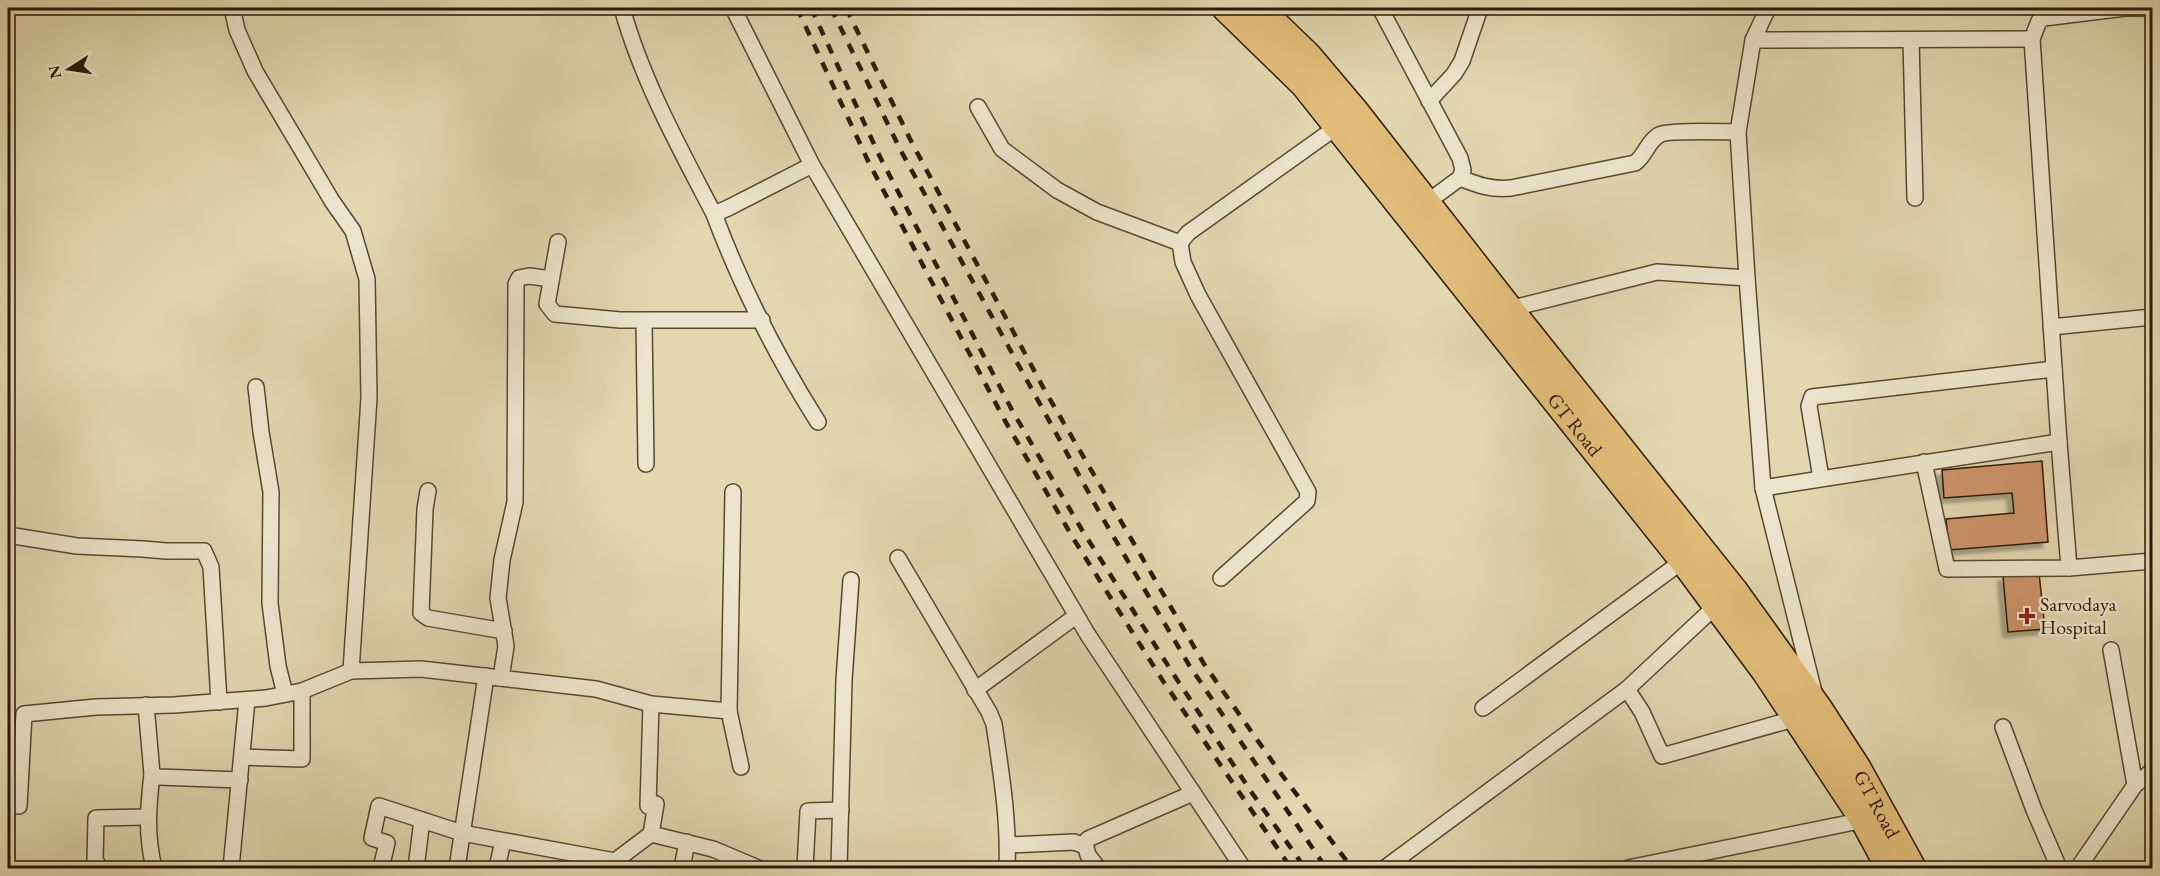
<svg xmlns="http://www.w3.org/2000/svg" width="2160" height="876" font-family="'EB Garamond',serif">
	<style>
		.building { fill: #cd936a; stroke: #2e1705; stroke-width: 1.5; filter: url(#shadow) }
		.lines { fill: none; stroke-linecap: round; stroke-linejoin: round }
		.street-casing { stroke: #5b4730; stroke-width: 18 }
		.highway-casing { stroke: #2e1705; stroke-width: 30 }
		.street { stroke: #ece5cb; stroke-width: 15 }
		.highway { stroke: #e1bc78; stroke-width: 27 }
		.rail { stroke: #2e1705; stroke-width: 4.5; stroke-dasharray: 10 10; stroke-linecap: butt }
		.poi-dot { fill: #8f2418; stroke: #ece5cb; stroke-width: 2 }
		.labels { text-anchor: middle; stroke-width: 5; stroke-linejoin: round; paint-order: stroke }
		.street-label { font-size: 20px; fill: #2e1705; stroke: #ece5cb }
		.poi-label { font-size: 20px; fill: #2e1705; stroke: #ece5cb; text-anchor: start }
	</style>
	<defs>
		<filter id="shadow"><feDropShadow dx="-5.5" dy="5.5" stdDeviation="1.5" flood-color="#0004"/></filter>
	</defs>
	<rect width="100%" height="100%" fill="#e2d7af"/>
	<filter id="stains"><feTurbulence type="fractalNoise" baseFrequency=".00333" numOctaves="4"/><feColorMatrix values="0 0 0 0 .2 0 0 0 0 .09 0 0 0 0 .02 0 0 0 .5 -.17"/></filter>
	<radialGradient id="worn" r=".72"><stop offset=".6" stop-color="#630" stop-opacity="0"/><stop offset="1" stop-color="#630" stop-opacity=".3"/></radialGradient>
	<!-- building -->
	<g class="building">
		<polygon points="2042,461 2048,542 1949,550 1946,519 2014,513 2012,493 1944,498 1942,470"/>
		<polygon points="2039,573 2045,629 2008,632 2003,576"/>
	</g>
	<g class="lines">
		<!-- street casing -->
		<g class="street-casing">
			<g id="street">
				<polyline points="232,8 237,30 255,71 332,201 353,231 367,279 369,398 351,671"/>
				<path d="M622,8C642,80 679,147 714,214"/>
				<polyline points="733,8 812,165 1088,635 1243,868"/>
				<polyline points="1380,8 1460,158 1463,170 1460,178 1426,203"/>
				<polyline points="1768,8 1753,40 1738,132 1747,278 1763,488 1814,692"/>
				<polyline points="1753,40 2032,39"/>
				<polyline points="1911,40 1915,198"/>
				<polyline points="1429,101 1454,74 1462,61 1480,8"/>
				<polyline points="978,107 1002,149 1057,190 1097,212 1180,243"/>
				<path d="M812,165L728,208L714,214C741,286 777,357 818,422"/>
				<path d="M1460,178C1478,185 1491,190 1511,188L1635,163C1646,155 1647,142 1659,135C1667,130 1725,132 1738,132"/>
				<polyline points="558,242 547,304 555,314 620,320 762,320"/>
				<polyline points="1509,309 1657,272 1747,278"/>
				<polyline points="644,321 646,464"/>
				<polyline points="2051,327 2152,317"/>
				<polyline points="256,387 261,432 271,492 270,603 278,666 285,694"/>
				<polyline points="1924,462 1947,569 2069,568 2152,561"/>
				<polyline points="1821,478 1809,406 1812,397 2054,369"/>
				<polyline points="1763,488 2059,442"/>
				<polyline points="428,491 425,509 421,613 428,618 504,631"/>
				<polyline points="8,535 77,546 143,549 166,551 204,551 211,567 219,702"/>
				<path d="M898,558L989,712L994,724C1001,772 1009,820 1007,868"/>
				<polyline points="2069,568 2059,442 2032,39 2039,21 2044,18 2125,8 2152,8"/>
				<polyline points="1221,578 1307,501 1308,492 1198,295 1183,262 1180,243 1188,233 1338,126"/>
				<polyline points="2111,650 2135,785"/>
				<polyline points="501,678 506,646 498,598 502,560 515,502 516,284 519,278 529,276 551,279"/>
				<polyline points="1627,689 1642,712 1662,756 1797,718"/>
				<polyline points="975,690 1076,616"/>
				<polyline points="651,704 648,806 656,804 651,834 713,849 758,868"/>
				<polyline points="146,705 152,774 158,777 240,780"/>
				<polyline points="1483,708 1688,557"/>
				<polyline points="729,711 733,492"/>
				<polyline points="2003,727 2034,810 2059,868"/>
				<polyline points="242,757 302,759 302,691"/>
				<path d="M152,774C148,809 146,834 154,868"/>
				<polyline points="8,806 19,806 24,714 96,707 174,705 266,698 302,691 351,671 421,669 596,689 651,704 729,711 741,767"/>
				<polyline points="1008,845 1074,842 1085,846"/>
				<polyline points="101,868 95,861 96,818 147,817"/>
				<polyline points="231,868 247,700"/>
				<polyline points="381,868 387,843 372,838 379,806 462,833 615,861 651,834"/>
				<polyline points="416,868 422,820"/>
				<polyline points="457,868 486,676"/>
				<polyline points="497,868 503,841"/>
				<polyline points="682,868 687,842"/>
				<polyline points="805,868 808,811 841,810"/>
				<polyline points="839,868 844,680 851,580"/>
				<polyline points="1098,868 1088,855 1085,843 1088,839 1193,793"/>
				<polyline points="1385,868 1627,689 1720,602"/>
				<polyline points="1628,868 1869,819"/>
				<polyline points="2078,868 2135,785 2152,771"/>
			</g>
		</g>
		<!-- highway casing -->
		<g class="highway-casing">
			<g id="highway">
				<path id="s1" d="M1226,8L1304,84L1683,560L1766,672L1864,820L1890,868"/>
				<path id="s2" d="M1258,8L1307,55L1356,113L1509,309L1734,591L1818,708L1857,768L1912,868"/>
			</g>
		</g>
		<!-- street -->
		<use href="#street" class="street"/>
		<!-- highway -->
		<use href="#highway" class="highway"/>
		<!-- rail -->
		<g class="rail">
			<polyline points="797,8 869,163 1004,419 1073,538 1163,681 1291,868"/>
			<polyline points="811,8 880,157 1013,412 1082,530 1174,675 1252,793 1305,868"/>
			<polyline points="831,8 901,151 1102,517 1189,665 1326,868"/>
			<polyline points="846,8 912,143 1044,389 1204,664 1279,771 1352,868"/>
		</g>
	</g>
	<!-- markers -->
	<path class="poi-dot" d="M2024 607h6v6h6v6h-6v6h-6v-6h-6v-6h6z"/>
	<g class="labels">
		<!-- street labels -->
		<g class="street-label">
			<text dy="7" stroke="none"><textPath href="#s1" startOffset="544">GT Road</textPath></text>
			<text dy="7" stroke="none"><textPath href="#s2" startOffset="1010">GT Road</textPath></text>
		</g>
		<!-- poi labels -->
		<g class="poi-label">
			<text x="2040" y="611">Sarvodaya<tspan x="2040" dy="23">Hospital</tspan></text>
		</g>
	</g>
	<!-- margin -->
	<rect width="2160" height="876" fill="none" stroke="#e2d7af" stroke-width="30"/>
	<rect x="9" y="9" width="2142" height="858" fill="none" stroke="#2e1705" stroke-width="3"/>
	<rect x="15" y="15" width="2130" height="846" fill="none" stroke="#2e1705" stroke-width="1.5"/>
	<!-- north arrow -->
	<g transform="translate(69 69) rotate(258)" stroke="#ece5cb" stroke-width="4.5" paint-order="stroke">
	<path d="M0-4.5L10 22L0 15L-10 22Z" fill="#2e1705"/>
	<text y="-9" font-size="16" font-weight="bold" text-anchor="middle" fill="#2e1705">N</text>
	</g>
	<rect width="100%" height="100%" filter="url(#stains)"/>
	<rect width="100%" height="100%" fill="url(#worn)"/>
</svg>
